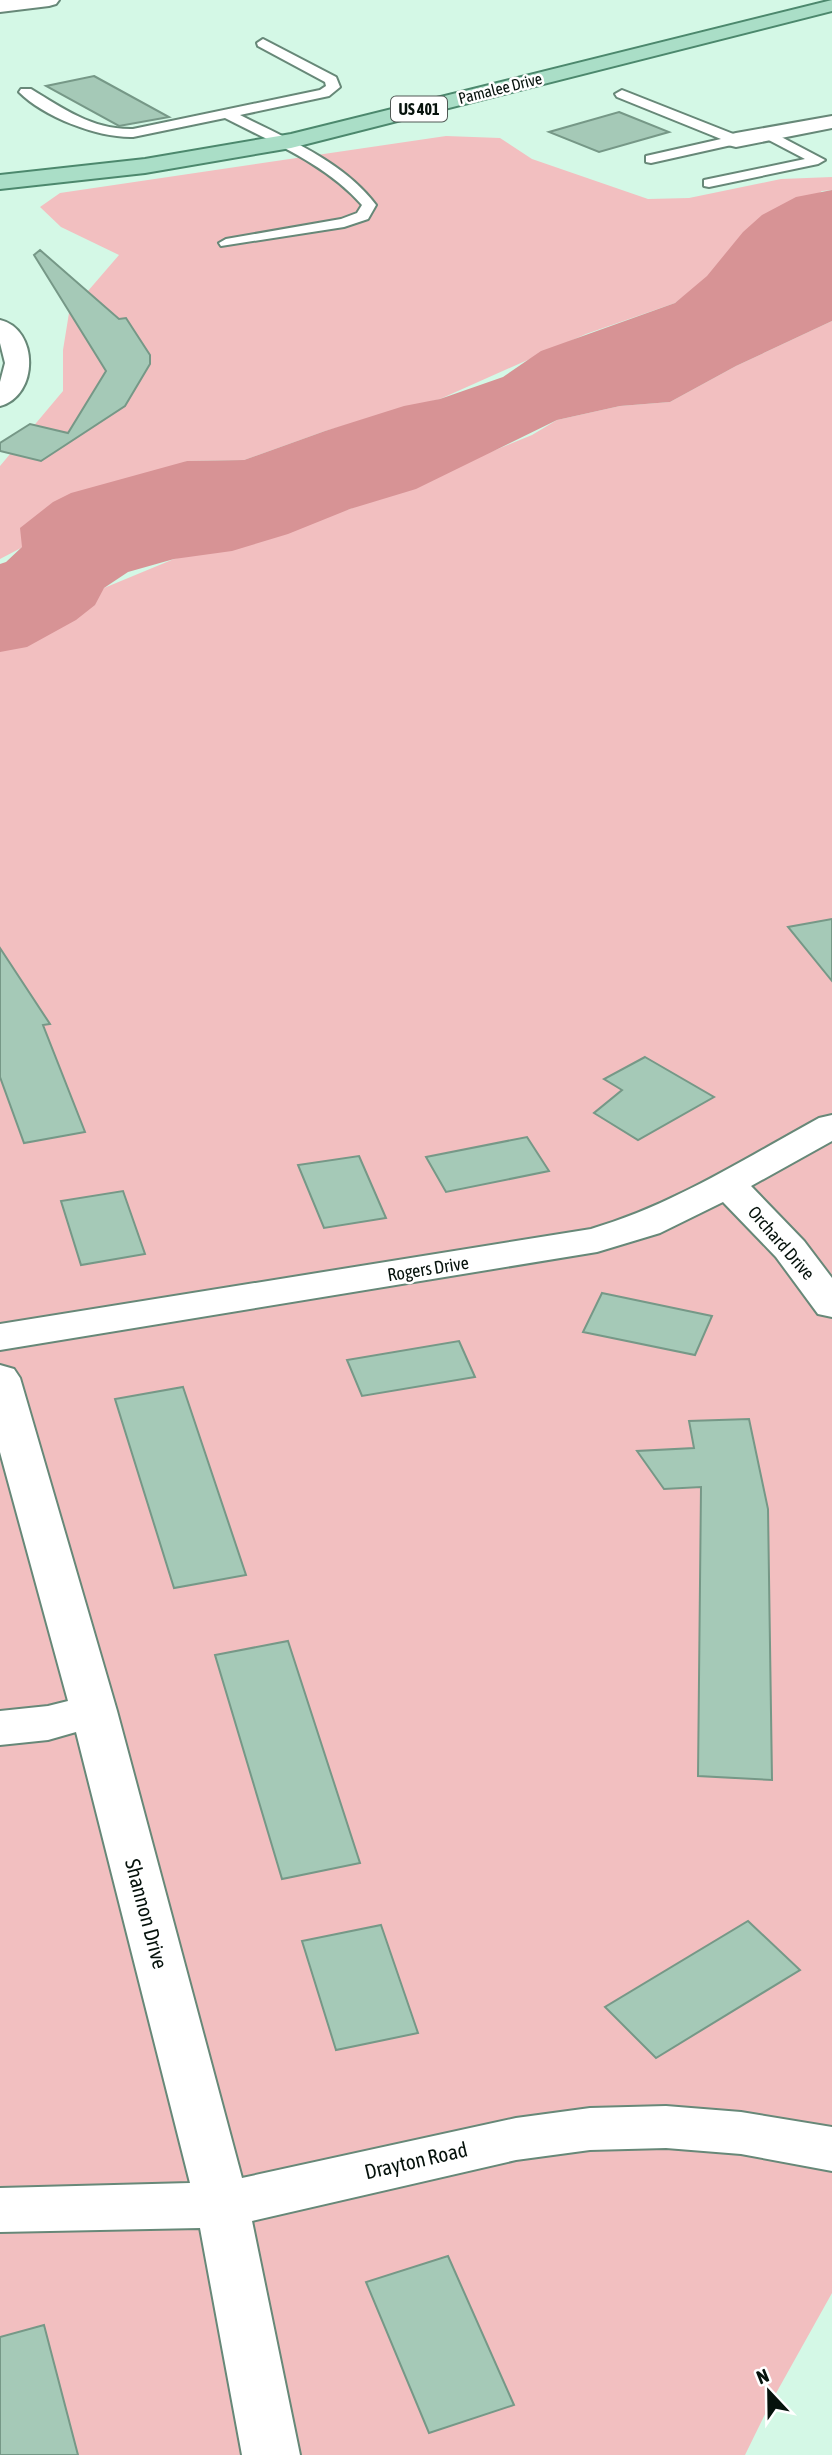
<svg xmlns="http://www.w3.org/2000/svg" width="832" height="2455" font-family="'Asap Condensed',sans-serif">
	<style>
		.green { fill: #f2bfc0 }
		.water { fill: #d79395 }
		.building { fill: #a5c9b7; stroke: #769887; stroke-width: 2 }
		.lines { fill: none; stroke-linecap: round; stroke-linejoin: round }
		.service-casing { stroke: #678878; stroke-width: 4 }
		.minor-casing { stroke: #678878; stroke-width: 4 }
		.primary-casing { stroke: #4c886d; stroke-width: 4 }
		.service { fill: #fff; fill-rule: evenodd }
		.minor { fill: #fff; fill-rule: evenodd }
		.primary { fill: #aadec7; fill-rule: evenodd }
		.labels { text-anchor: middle; stroke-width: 5; stroke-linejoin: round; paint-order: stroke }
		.far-street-label { font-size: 16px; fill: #06120c; stroke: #fff }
		.shield { fill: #fff; stroke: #515955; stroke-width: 2 }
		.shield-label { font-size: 16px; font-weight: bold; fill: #06120c }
		.street-label { font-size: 18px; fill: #06120c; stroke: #fff }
		.near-street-label { font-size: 21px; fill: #06120c; stroke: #fff }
	</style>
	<rect width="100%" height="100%" fill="#d4f8e6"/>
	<!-- green -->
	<g class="green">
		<polygon points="446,136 500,138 532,159 648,199 689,198 781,179 832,177 832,190 822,191 675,303 586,334 440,399 325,431 244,460 187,461 0,559 0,466 63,391 63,350 69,313 119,255 61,227 40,207 60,193"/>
		<polygon points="832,321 832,2293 770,2404 745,2455 0,2455 0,650 104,588 174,559 350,509 532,435 557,420 620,406 670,402 736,366"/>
	</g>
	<!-- water -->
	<polygon class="water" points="832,190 832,321 736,366 670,402 620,406 557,420 416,489 350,509 288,534 232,551 174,559 128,572 104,588 95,605 76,620 27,647 0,652 0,564 6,562 22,547 20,528 53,502 71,493 187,461 244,460 325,431 404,406 440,399 503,377 541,351 675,303 707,276 743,232 762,215 796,197"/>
	<!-- building -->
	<g class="building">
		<polygon points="94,76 169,117 119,126 46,86"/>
		<polygon points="619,112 669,132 599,152 549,132"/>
		<polygon points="40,250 119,319 126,318 150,355 150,364 125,406 41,461 0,451 0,443 30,424 68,433 106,371 34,255"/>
		<polygon points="832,919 832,981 788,927"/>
		<polygon points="0,948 50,1024 43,1025 85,1132 24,1143 0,1077"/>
		<polygon points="645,1057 714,1097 638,1140 594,1113 622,1090 604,1079"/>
		<polygon points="527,1137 549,1171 446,1192 426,1157"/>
		<polygon points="359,1156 386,1218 324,1228 298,1165"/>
		<polygon points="123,1191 145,1254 81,1265 61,1201"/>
		<polygon points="602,1293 712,1316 695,1355 583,1332"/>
		<polygon points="459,1341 475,1377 362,1396 347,1360"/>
		<polygon points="183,1387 246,1575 174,1588 115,1399"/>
		<polygon points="749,1419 768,1509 772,1780 698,1776 701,1487 664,1489 637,1451 694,1448 689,1421"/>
		<polygon points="288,1641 360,1863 282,1879 215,1655"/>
		<polygon points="748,1921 800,1970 656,2058 605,2007"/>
		<polygon points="381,1925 418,2033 336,2050 302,1941"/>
		<polygon points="448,2256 514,2405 429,2433 366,2282"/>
		<polygon points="44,2325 78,2455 0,2455 0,2337"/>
	</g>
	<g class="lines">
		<!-- service casing -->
		<g class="service-casing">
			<g id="service">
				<path d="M263,39L336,77L340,87L329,96L240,115C287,139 343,161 376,205L368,219L344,227L221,246L219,243L226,239L341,219L357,213L362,205C326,164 273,143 225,118L133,137C98,138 44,117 19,92L21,89H31C64,109 93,130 133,129L320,90L326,86L325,82L258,46L257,43Z"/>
				<polygon points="622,90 741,137 743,140 736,144 651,163 646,162 646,156 721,139 617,97 615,94"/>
				<polygon points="768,130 825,160 818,164 709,187 704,186 704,180 805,159 763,137 761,134"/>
			</g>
		</g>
		<!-- minor casing -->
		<g class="minor-casing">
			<g id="minor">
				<polygon points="0,0 59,0 56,4 49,6 0,12"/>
				<polygon points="832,116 832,128 736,147 728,145 725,140 728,135 736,133"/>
				<path d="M0,320C39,329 39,396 0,406V382L5,363L0,343Z"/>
				<path d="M832,1115V1141L751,1186L804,1241L832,1278V1317L818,1314L776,1257L723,1202L660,1233L597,1252L0,1350V1324L591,1229C673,1205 744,1159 819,1118Z"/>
				<polygon points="0,1365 14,1369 20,1378 117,1711 242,2178 516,2118 590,2108 666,2106 741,2112 832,2127 832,2171 741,2154 666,2148 590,2150 516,2160 252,2221 300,2455 242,2455 200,2228 0,2232 0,2188 190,2183 76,1732 48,1740 0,1745 0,1711 48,1706 68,1701 0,1452"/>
			</g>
		</g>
		<!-- primary casing -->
		<g class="primary-casing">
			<polygon id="primary" points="832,0 832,11 291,148 145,173 0,189 0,175 145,159 291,134"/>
		</g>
		<!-- service -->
		<use href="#service" class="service"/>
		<!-- minor -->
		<use href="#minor" class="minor"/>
		<!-- primary -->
		<use href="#primary" class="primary"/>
	</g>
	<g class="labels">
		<!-- far-street labels -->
		<g class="far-street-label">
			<text transform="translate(500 88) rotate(-14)" y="6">Pamalee Drive</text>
		</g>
		<!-- shield labels -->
		<rect class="shield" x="391" y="96.5" width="56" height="25" rx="5"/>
		<g class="shield-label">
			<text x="419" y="115">US 401</text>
		</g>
		<!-- street labels -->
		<g class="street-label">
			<text transform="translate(781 1243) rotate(49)" y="6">Orchard Drive</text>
			<text transform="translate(428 1269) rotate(-9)" y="6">Rogers Drive</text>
		</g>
		<!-- near-street labels -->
		<g class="near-street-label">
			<text transform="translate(146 1914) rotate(75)" y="7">Shannon Drive</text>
			<text transform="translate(416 2161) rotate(-13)" y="7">Drayton Road</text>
		</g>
	</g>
	<!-- north arrow -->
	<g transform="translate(769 2392) rotate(338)" stroke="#ffffff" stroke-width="5" paint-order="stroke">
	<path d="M0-5L12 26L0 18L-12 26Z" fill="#06120c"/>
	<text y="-10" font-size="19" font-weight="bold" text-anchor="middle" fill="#06120c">N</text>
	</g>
</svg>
